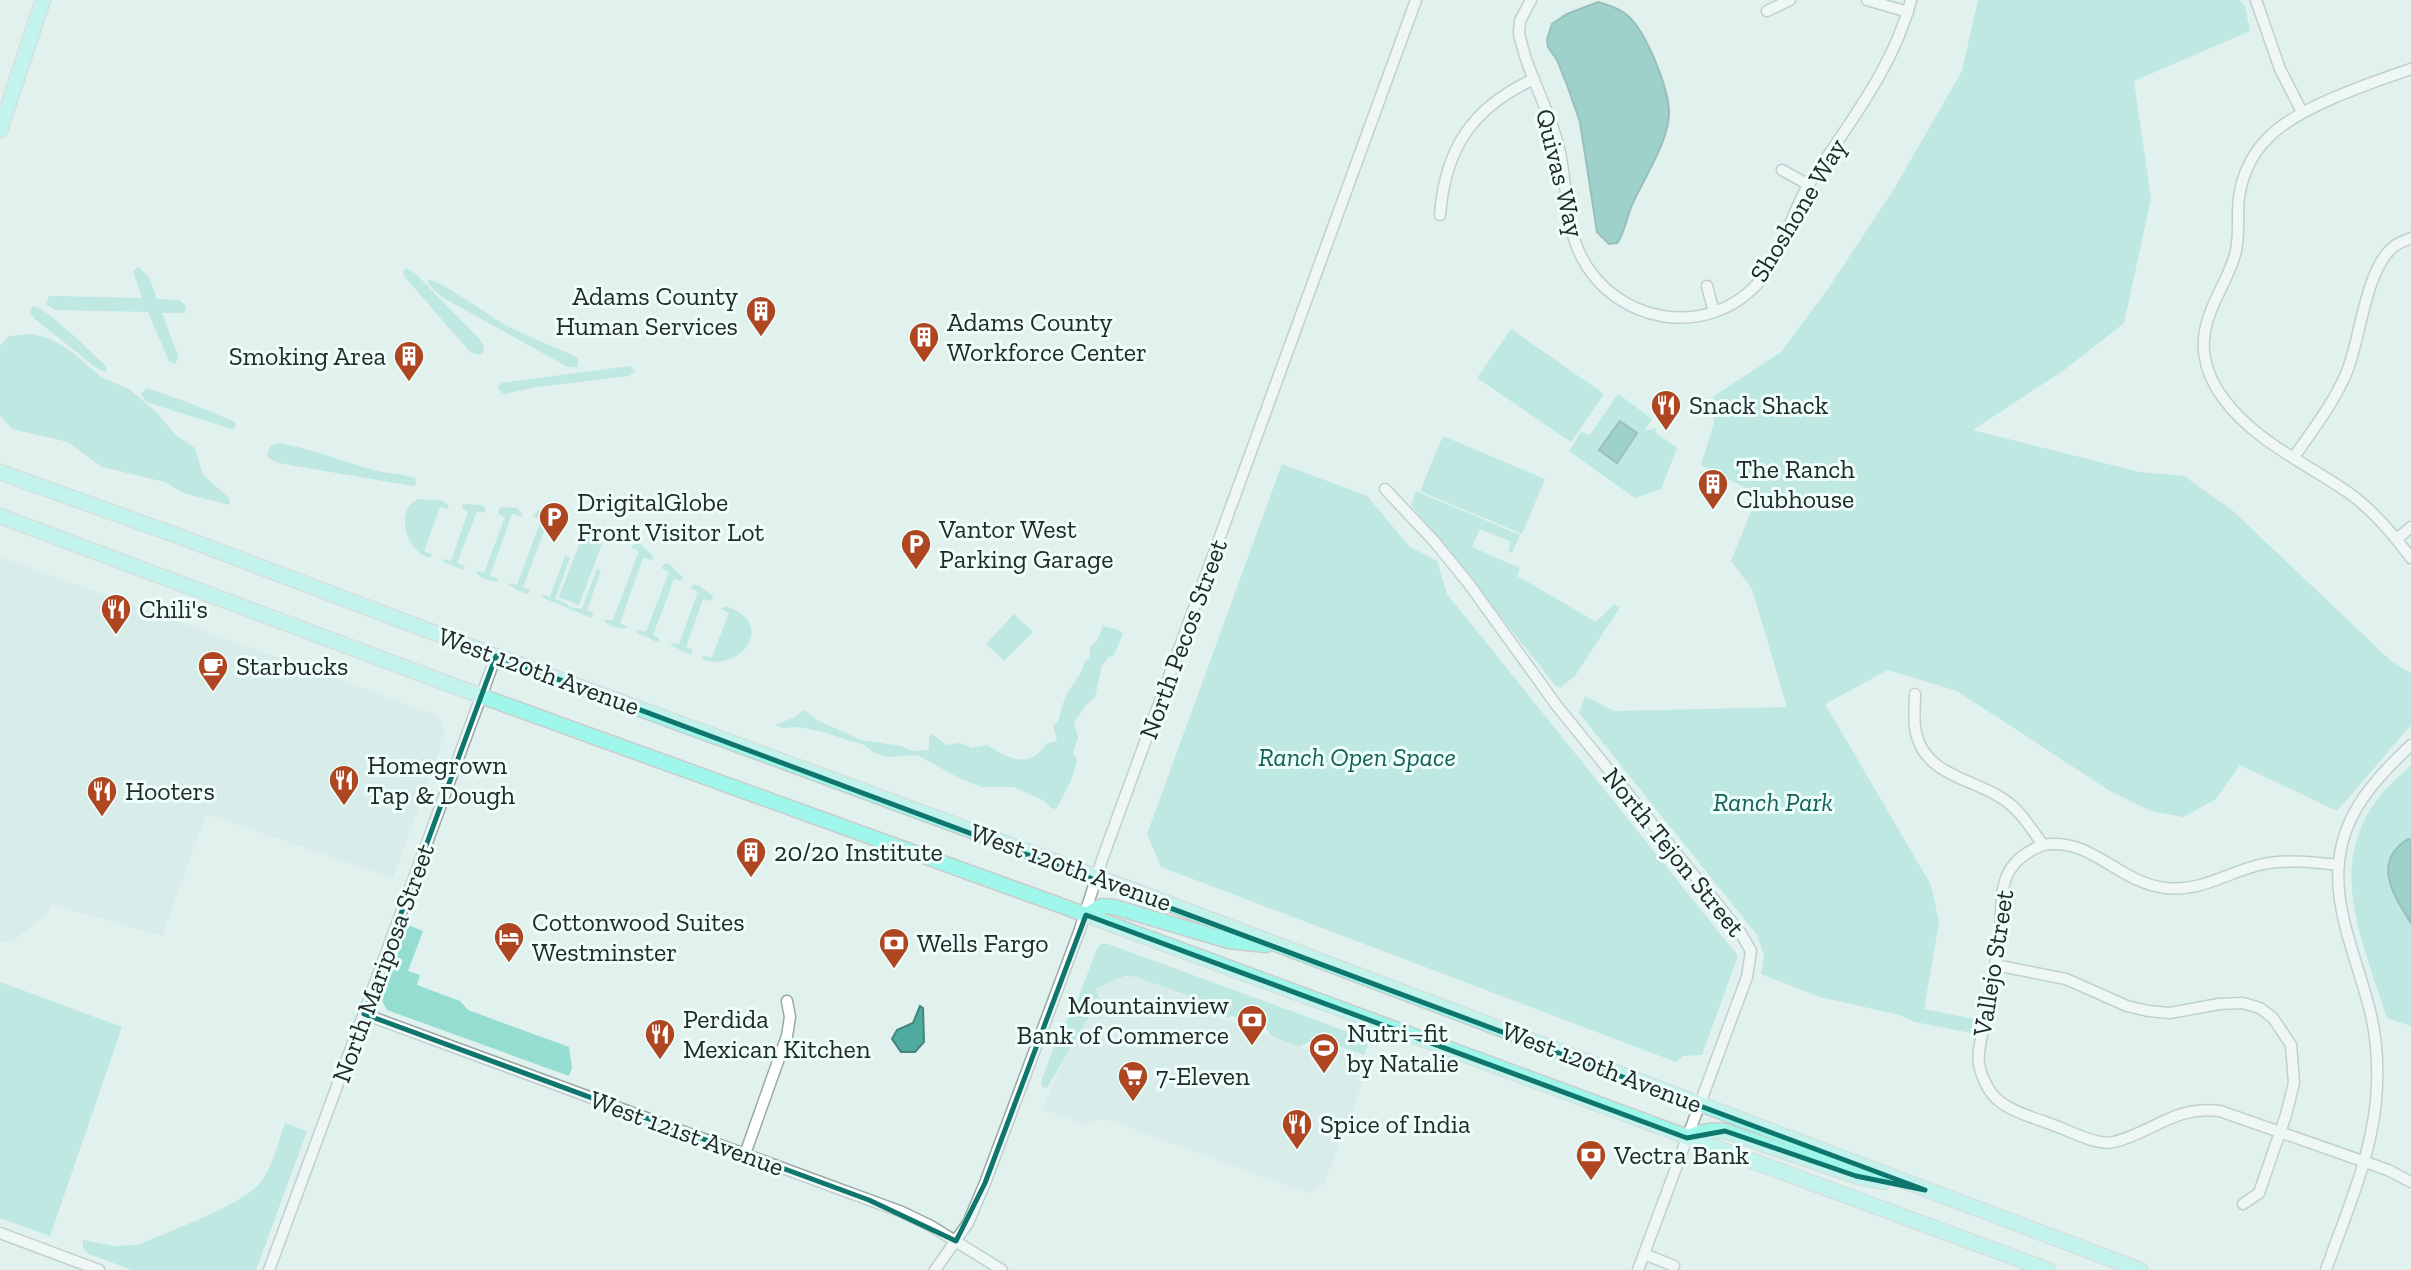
<svg xmlns="http://www.w3.org/2000/svg" width="2411" height="1270" font-family="'Zilla Slab',serif">
	<style>
		.built { fill: #cee7e2 }
		.green { fill: #95ddd1 }
		.water { fill: #50ab9f; stroke: #42847b; stroke-width: 2 }
		.lines { fill: none; stroke-linecap: round; stroke-linejoin: round }
		.minor-casing { stroke: #99a9a6; stroke-width: 13 }
		.major-casing { stroke: #cacccb; stroke-width: 17 }
		.minor { stroke: #fff; stroke-width: 10 }
		.major { stroke: #9ff7ec; stroke-width: 14 }
		.marked { fill: none; stroke: #0f766e; stroke-width: 5; stroke-linejoin: round }
		.labels { text-anchor: middle; stroke-width: 6; stroke-linejoin: round; paint-order: stroke }
		.street-label { font-size: 26px; fill: #232928; stroke: #edfefb }
		.poi-label { font-size: 26px; fill: #232928; stroke: #edfefb; text-anchor: start }
		.park-label { font-size: 26px; font-style: italic; fill: #156058; stroke: #edfefb }
	</style>
	<rect width="100%" height="100%" fill="#e0f1ee"/>
	<!-- built -->
	<g class="built">
		<polygon points="0,557 439,716 445,735 393,878 206,814 162,936 51,904 47,914 14,940 0,943"/>
		<polygon points="1130,976 1146,979 1219,1006 1220,1018 1307,1050 1311,1039 1371,1061 1324,1184 1307,1193 1103,1118 1086,1125 1042,1109 1096,989 1116,979"/>
	</g>
	<!-- green -->
	<g class="green">
		<polygon points="1978,0 2239,0 2245,6 2250,31 2134,81 2151,198 2124,323 2064,370 1973,430 2139,472 2184,476 2233,511 2392,662 2411,673 2411,725 2337,811 2240,765 2216,799 2183,817 2151,811 2110,791 1957,691 1888,670 1825,704 1931,885 1939,922 1924,1009 1974,1019 1971,1033 1915,1022 1900,1015 1820,997 1761,974 1764,955 1757,935 1579,713 1585,696 1614,711 1787,707 1752,589 1731,561 1758,494 1701,465 1714,423 1713,397 1781,352 1830,286 1894,189 1962,71"/>
		<polygon points="138,267 149,277 157,299 179,300 186,306 185,313 162,313 177,353 178,359 175,364 169,361 148,312 55,310 46,304 49,296 56,296 142,298 133,271"/>
		<polygon points="406,268 416,274 481,341 484,345 483,353 479,355 470,352 404,276 403,271"/>
		<path d="M428,280C443,281 489,316 507,326C528,337 550,345 572,355L578,359V367H568L442,297L428,284Z"/>
		<path d="M33,306C48,309 90,351 104,364L107,368L106,372L98,369L35,319L30,313Z"/>
		<polygon points="1511,329 1604,394 1571,442 1477,378"/>
		<polygon points="33,334 51,339 72,352 101,377 129,389 154,410 177,436 195,448 203,475 229,498 230,505 183,493 165,482 102,467 68,442 12,429 0,415 0,346 9,336"/>
		<polygon points="630,366 635,371 629,376 536,387 504,394 499,390 498,386 501,383"/>
		<polygon points="147,388 187,402 235,422 236,427 232,429 146,402 141,394"/>
		<polygon points="1618,394 1652,419 1644,431 1657,428 1655,432 1677,448 1661,489 1635,498 1569,451 1581,432 1590,435"/>
		<polygon points="1443,436 1545,479 1522,534 1420,491"/>
		<path d="M277,443C312,448 343,462 377,471C390,474 403,474 415,478L416,483L415,486L407,485L278,463L269,458L267,454L271,446Z"/>
		<polygon points="1282,464 1367,496 1410,547 1437,561 1447,594 1738,956 1702,1055 1683,1056 1676,1062 1161,867 1147,834"/>
		<polygon points="1416,491 1520,535 1512,553 1508,551 1511,542 1480,529 1472,547 1520,568 1517,576 1596,622 1614,604 1620,607 1575,676 1561,687 1556,686 1411,505"/>
		<path d="M419,499L443,501L449,506L447,509L440,507L424,551L432,554L430,558C405,552 394,508 419,499Z"/>
		<polygon points="463,504 482,505 486,510 484,513 477,511 457,563 465,566 463,570 442,561 443,559 451,561 468,512 462,508"/>
		<polygon points="500,507 517,508 522,514 522,517 512,514 490,575 498,579 496,582 482,578 476,573 477,571 484,573 505,517 498,514"/>
		<polygon points="538,510 556,512 558,519 549,518 523,587 530,590 529,593 526,594 508,585 509,583 517,585 541,520 533,516"/>
		<polygon points="583,534 603,541 579,605 559,597"/>
		<path d="M638,542L653,556L652,560L643,558L620,623L626,626L627,628C621,630 607,626 604,620H613L639,551L632,548V546Z"/>
		<polygon points="565,556 570,558 555,599 565,603 565,605 567,603 569,607 582,609 597,569 601,570 587,610 593,613 592,618 541,597 542,595 550,597"/>
		<polygon points="664,564 669,564 683,577 681,581 674,579 653,635 659,638 659,642 657,642 637,633 638,630 646,632 669,572 661,568"/>
		<polygon points="693,585 698,585 712,595 713,599 711,601 703,599 686,647 692,650 692,654 689,654 670,645 673,643 679,644 698,592 691,588"/>
		<path d="M725,606C779,623 740,672 704,660L702,656L712,657L729,613L721,609Z"/>
		<polygon points="1014,614 1033,632 1004,661 986,644"/>
		<path d="M1103,626L1119,630L1123,634L1114,655L1109,657L1102,665L1095,697L1084,707L1074,723L1078,737L1073,753L1077,759C1074,779 1065,792 1056,809L1051,808L1045,801L1013,787H982L961,779L917,755L886,757L873,752L864,745L823,732L799,727L782,728L775,725L795,717L803,710L817,720L861,740L901,746L913,751L929,750V737L932,734L947,745L960,743L972,748L987,745C1009,759 1030,770 1047,743L1055,742L1057,739L1053,726C1061,720 1059,716 1062,707C1066,690 1081,678 1085,661L1090,659V646L1097,641Z"/>
		<path d="M2411,765V1026L2387,1018C2364,944 2324,866 2380,796C2389,785 2401,775 2411,765Z"/>
		<polygon points="408,925 423,931 408,971 420,975 417,985 460,1001 468,1010 569,1047 572,1068 569,1076 387,1010 381,999"/>
		<polygon points="1101,944 1108,944 1370,1040 1364,1055 1316,1038 1299,1047 1271,1036 1267,1029 1232,1016 1227,1018 1220,1016 1219,1006 1136,977 1127,976 1116,979 1096,989 1099,999 1047,1088 1042,1086 1041,1082 1061,1027 1073,1011 1097,949"/>
		<polygon points="0,982 122,1027 50,1236 0,1218"/>
		<path d="M285,1123L307,1131L256,1270H132L89,1254L83,1247V1240L115,1246L137,1245L150,1240C176,1229 245,1203 260,1183C273,1166 278,1143 285,1123Z"/>
	</g>
	<!-- water -->
	<g class="water">
		<path d="M1598,2C1608,5 1619,8 1627,15C1646,31 1669,89 1669,113C1669,141 1644,178 1633,203C1626,216 1626,232 1617,243L1609,244L1597,232L1580,122L1566,82L1557,60L1548,47L1547,39L1552,24L1567,14Z"/>
		<polygon points="1620,421 1637,433 1617,463 1599,450"/>
		<path d="M2408,839L2411,840V923C2394,896 2371,862 2408,839Z"/>
		<polygon points="920,1006 923,1008 924,1042 915,1052 901,1052 892,1039 897,1030 913,1023"/>
	</g>
	<g class="lines">
		<!-- minor casing -->
		<g class="minor-casing">
			<g id="minor">
				<path d="M1531,0L1520,21L1519,33C1527,73 1549,108 1559,148C1567,181 1565,225 1581,256C1615,324 1708,340 1759,282C1783,255 1790,215 1809,184C1848,124 1893,69 1911,0"/>
				<polyline points="1867,0 1908,12"/>
				<polyline points="2256,0 2280,69 2302,112"/>
				<polyline points="1767,11 1790,0"/>
				<path d="M2411,69C2370,83 2298,107 2269,137C2248,157 2238,185 2238,213C2238,228 2239,241 2235,255C2227,283 2206,309 2204,339C2202,360 2211,382 2223,398C2254,441 2306,463 2349,493C2373,510 2393,534 2411,558"/>
				<polyline points="1782,170 1809,185"/>
				<path d="M1440,215C1445,148 1473,107 1534,79"/>
				<polyline points="1707,286 1714,312"/>
				<path d="M2294,457C2312,431 2333,404 2346,374C2361,339 2364,274 2392,248C2397,243 2404,241 2411,238"/>
				<polyline points="1385,489 1434,541 1469,584 1557,706 1740,932 1751,951 1747,977 1638,1270"/>
				<polyline points="2397,539 2411,527"/>
				<path d="M1915,694C1915,707 1913,721 1916,733C1925,774 1969,778 2000,797C2019,808 2030,827 2043,845C2091,836 2118,883 2166,888C2201,892 2226,873 2259,865C2285,859 2312,862 2339,865"/>
				<path d="M2043,845C1989,866 2006,904 1998,949C1994,973 1989,998 1985,1022C1982,1036 1977,1051 1979,1065C1982,1078 1989,1093 1999,1101C2014,1113 2036,1118 2053,1125C2071,1131 2096,1146 2114,1142C2154,1132 2175,1105 2220,1111L2388,1170L2411,1182"/>
				<polyline points="1995,965 2066,979 2127,1006 2148,1011 2170,1013 2219,1004 2243,1003 2260,1008 2273,1018 2291,1045 2294,1083 2286,1115 2259,1193 2243,1204"/>
				<polyline points="364,1014 902,1212 931,1226 1002,1270"/>
				<polyline points="745,1154 787,1036 790,1017 787,1001"/>
				<polyline points="0,1233 99,1270"/>
				<polyline points="1644,1254 1674,1266"/>
				<polyline points="269,1270 496,656"/>
				<polyline points="935,1270 968,1223 985,1183 1079,932 1103,857 1416,0"/>
				<path d="M2326,1270C2347,1210 2375,1150 2377,1085C2378,1061 2376,1035 2370,1011C2354,945 2318,882 2353,815C2366,789 2390,765 2411,745"/>
			</g>
		</g>
		<!-- major casing -->
		<g class="major-casing">
			<g id="major">
				<polyline points="0,130 43,0"/>
				<polyline points="0,472 181,537 496,656 1119,885 2140,1270"/>
				<polyline points="0,516 481,696 1062,906 2048,1270"/>
				<polyline points="1086,915 1102,906 1114,907 1229,941 1266,945"/>
				<path d="M1687,1138C1700,1132 1710,1129 1725,1131L1856,1176L1883,1182"/>
			</g>
		</g>
		<!-- minor -->
		<use href="#minor" class="minor"/>
		<!-- major -->
		<use href="#major" class="major"/>
	</g>
	<!-- marked area -->
	<path d="M0 0H2411V1270H0ZM496,656L1925,1190L1856,1176L1725,1131L1687,1138L1086,915L985,1183L956,1241L869,1200L364,1014Z" fill="#e0f1ee" fill-opacity=".55" fill-rule="evenodd"/>
	<path class="marked" d="M496,656L1925,1190L1856,1176L1725,1131L1687,1138L1086,915L985,1183L956,1241L869,1200L364,1014Z"/>
	<!-- icons -->
	<defs>
		<g id="building-pin" transform="scale(1.575)"><path d="M0 17L-7.5 6A9.5 9.5 0 1 1 7.5 6Z" fill="#ad4621" stroke="#edfefb"/><path d="M-4-6H4V6H1V3H-1V6H-4ZM-2.5-4.3h1.7v1.8h-1.7ZM.8-4.3h1.7v1.8H.8ZM-2.5-1h1.7V.8h-1.7ZM.8-1h1.7V.8H.8Z" fill="#fff"/></g>
		<g id="restaurant-pin" transform="scale(1.575)"><path d="M0 17L-7.5 6A9.5 9.5 0 1 1 7.5 6Z" fill="#ad4621" stroke="#edfefb"/><path d="M-5-6h1v4h1v-4h1v4h1v-4h1v5L-1.5 .5V6h-2V.5L-5-1ZM5-6V6H3V1.5H1.5Q1.5-4 5-6Z" fill="#fff"/></g>
		<g id="parking-pin" transform="scale(1.575)"><path d="M0 17L-7.5 6A9.5 9.5 0 1 1 7.5 6Z" fill="#ad4621" stroke="#edfefb"/><path d="M-3.5-5.5H1a3.5 3.5 0 0 1 0 7H-1V5.5H-3.5ZM-1-3.4V-.6H.8a1.4 1.4 0 0 0 0-2.8Z" fill="#fff"/></g>
		<g id="cafe-pin" transform="scale(1.575)"><path d="M0 17L-7.5 6A9.5 9.5 0 1 1 7.5 6Z" fill="#ad4621" stroke="#edfefb"/><path d="M-5.5-4.5H6V0H3Q3 3.5 0 3.5H-2.5Q-5.5 3.5-5.5 0ZM3-3.2v2h1.7v-2ZM-6 4.5H4V6H-6Z" fill="#fff"/></g>
		<g id="hotel-pin" transform="scale(1.575)"><path d="M0 17L-7.5 6A9.5 9.5 0 1 1 7.5 6Z" fill="#ad4621" stroke="#edfefb"/><path d="M-6-4.5h1.5V1H6V5H4.5V3h-9V5H-6ZM-4 0a1.8 1.8 0 1 1 3.6 0ZM.5 0V-2.5h3Q6-2.5 6 0Z" fill="#fff"/></g>
		<g id="bank-pin" transform="scale(1.575)"><path d="M0 17L-7.5 6A9.5 9.5 0 1 1 7.5 6Z" fill="#ad4621" stroke="#edfefb"/><path d="M-6-4H6V4H-6ZM0-2.3a2.3 2.3 0 1 0 0 4.6a2.3 2.3 0 1 0 0-4.6Z" fill="#fff"/></g>
		<g id="stadium-pin" transform="scale(1.575)"><path d="M0 17L-7.5 6A9.5 9.5 0 1 1 7.5 6Z" fill="#ad4621" stroke="#edfefb"/><path d="M0-5a6.5 5 0 1 0 0 10a6.5 5 0 1 0 0-10ZM-3.5-1.8h7v3.6h-7Z" fill="#fff"/></g>
		<g id="supermarket-pin" transform="scale(1.575)"><path d="M0 17L-7.5 6A9.5 9.5 0 1 1 7.5 6Z" fill="#ad4621" stroke="#edfefb"/><path d="M-6-5.5h2.5l.6 2H6L4.5 2H-2.5L-4.4-4H-6ZM-1.5 3.2a1.3 1.3 0 1 0 .1 0ZM3 3.2a1.3 1.3 0 1 0 .1 0Z" fill="#fff"/></g>
	</defs>
	<g fill-rule="evenodd">
		<use href="#building-pin" x="761" y="311"/>
		<use href="#building-pin" x="924" y="337"/>
		<use href="#building-pin" x="409" y="356"/>
		<use href="#restaurant-pin" x="1666" y="405"/>
		<use href="#building-pin" x="1713" y="484"/>
		<use href="#parking-pin" x="554" y="517"/>
		<use href="#parking-pin" x="916" y="544"/>
		<use href="#restaurant-pin" x="116" y="609"/>
		<use href="#cafe-pin" x="213" y="666"/>
		<use href="#restaurant-pin" x="344" y="780"/>
		<use href="#restaurant-pin" x="102" y="791"/>
		<use href="#building-pin" x="751" y="852"/>
		<use href="#hotel-pin" x="509" y="937"/>
		<use href="#bank-pin" x="894" y="943"/>
		<use href="#bank-pin" x="1252" y="1020"/>
		<use href="#restaurant-pin" x="660" y="1034"/>
		<use href="#stadium-pin" x="1324" y="1048"/>
		<use href="#supermarket-pin" x="1133" y="1076"/>
		<use href="#restaurant-pin" x="1297" y="1124"/>
		<use href="#bank-pin" x="1591" y="1155"/>
	</g>
	<g class="labels">
		<!-- street labels -->
		<g class="street-label">
			<text transform="translate(1560 173) rotate(76)" y="9">Quivas Way</text>
			<text transform="translate(1798 210) rotate(-59)" y="9">Shoshone Way</text>
			<text transform="translate(1183 639) rotate(-70)" y="9">North Pecos Street</text>
			<text transform="translate(539 671) rotate(20)" y="9">West 120th Avenue</text>
			<text transform="translate(1674 852) rotate(51)" y="9">North Tejon Street</text>
			<text transform="translate(1071 867) rotate(20)" y="9">West 120th Avenue</text>
			<text transform="translate(383 963) rotate(-70)" y="9">North Mariposa Street</text>
			<text transform="translate(1993 963) rotate(-81)" y="9">Vallejo Street</text>
			<text transform="translate(1602 1067) rotate(21)" y="9">West 120th Avenue</text>
			<text transform="translate(687 1133) rotate(20)" y="9">West 121st Avenue</text>
		</g>
		<!-- poi labels -->
		<g class="poi-label">
			<text x="738" y="305" text-anchor="end">Adams County<tspan x="738" dy="30">Human Services</tspan></text>
			<text x="947" y="331">Adams County<tspan x="947" dy="30">Workforce Center</tspan></text>
			<text x="386" y="365" text-anchor="end">Smoking Area</text>
			<text x="1689" y="414">Snack Shack</text>
			<text x="1736" y="478">The Ranch<tspan x="1736" dy="30">Clubhouse</tspan></text>
			<text x="577" y="511">DrigitalGlobe<tspan x="577" dy="30">Front Visitor Lot</tspan></text>
			<text x="939" y="538">Vantor West<tspan x="939" dy="30">Parking Garage</tspan></text>
			<text x="139" y="618">Chili's</text>
			<text x="236" y="675">Starbucks</text>
			<text x="367" y="774">Homegrown<tspan x="367" dy="30">Tap &amp; Dough</tspan></text>
			<text x="125" y="800">Hooters</text>
			<text x="774" y="861">20/20 Institute</text>
			<text x="532" y="931">Cottonwood Suites<tspan x="532" dy="30">Westminster</tspan></text>
			<text x="917" y="952">Wells Fargo</text>
			<text x="1229" y="1014" text-anchor="end">Mountainview<tspan x="1229" dy="30">Bank of Commerce</tspan></text>
			<text x="683" y="1028">Perdida<tspan x="683" dy="30">Mexican Kitchen</tspan></text>
			<text x="1347" y="1042">Nutri–fit<tspan x="1347" dy="30">by Natalie</tspan></text>
			<text x="1156" y="1085">7-Eleven</text>
			<text x="1320" y="1133">Spice of India</text>
			<text x="1614" y="1164">Vectra Bank</text>
		</g>
		<!-- park labels -->
		<g class="park-label">
			<text x="1357" y="766">Ranch Open Space</text>
			<text x="1773" y="811">Ranch Park</text>
		</g>
	</g>
</svg>
